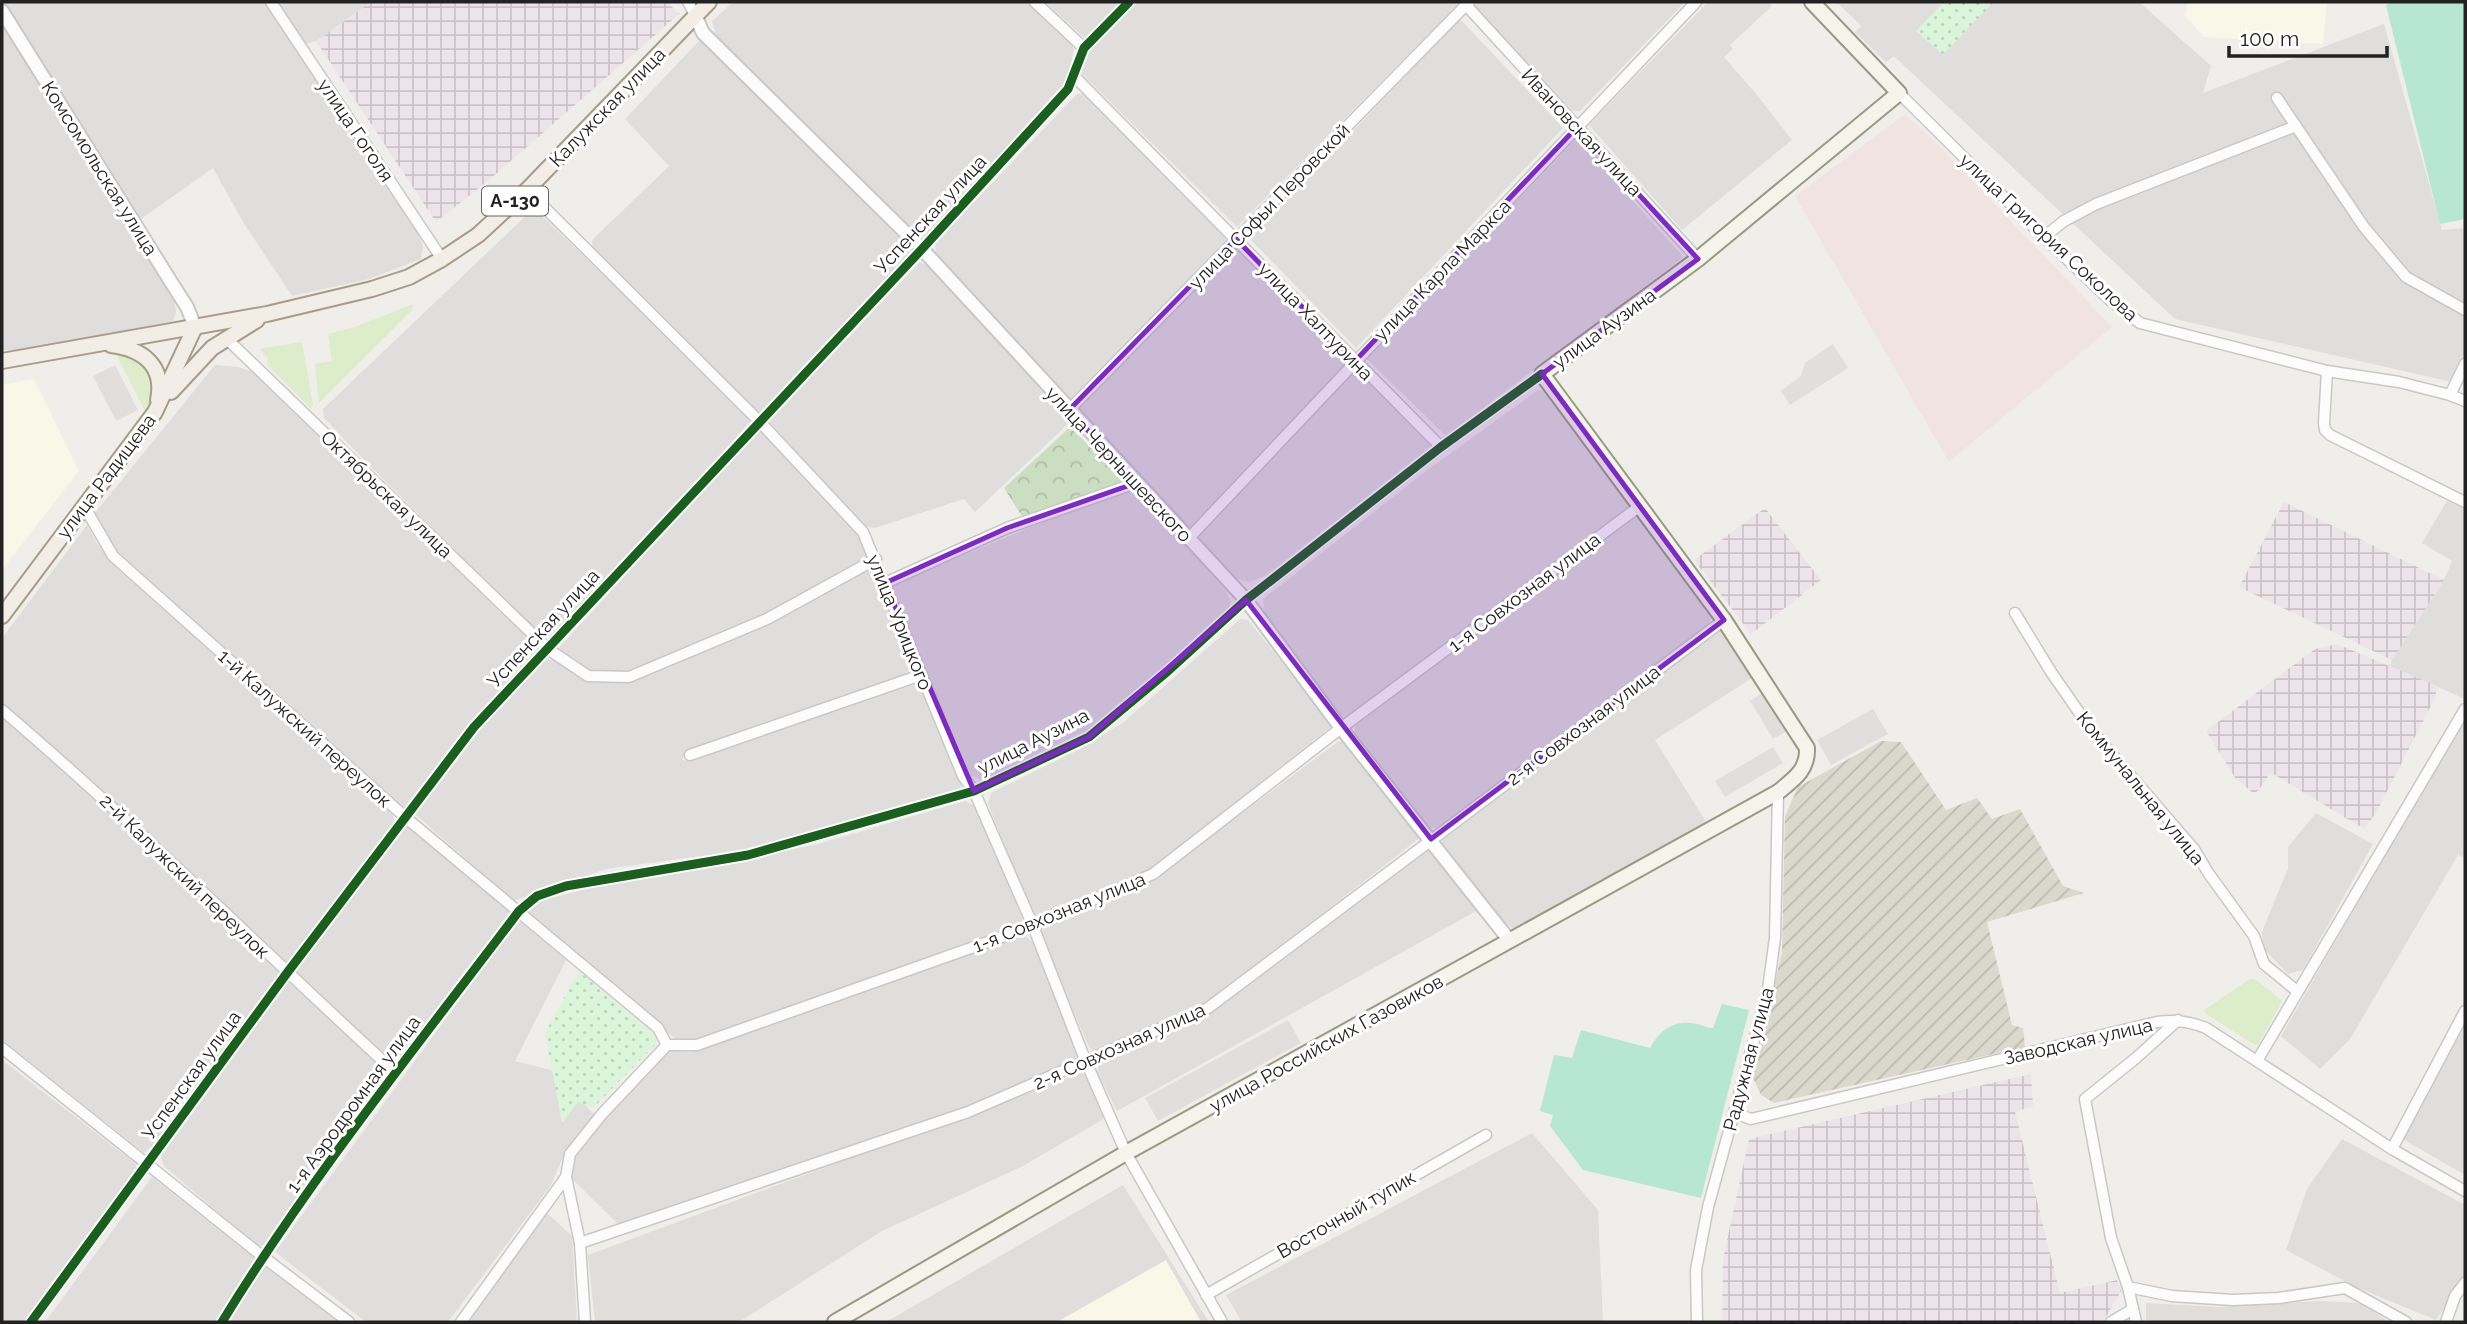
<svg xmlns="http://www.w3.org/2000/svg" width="2467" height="1324" font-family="Raleway,sans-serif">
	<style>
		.residential { fill: #dfdedc }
		.commercial { fill: #f1e3e1 }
		.industrial { fill: url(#industrial-grid) }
		.education { fill: #f8f7e8 }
		.construction { fill: url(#construction-furrows) }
		.grass { fill: #ddeccb }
		.forest { fill: url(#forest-crowns) }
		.park { fill: url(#park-dots) }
		.pitch { fill: #b7e6d2 }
		.parking { fill: #e0dfde }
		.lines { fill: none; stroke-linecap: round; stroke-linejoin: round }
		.minor-casing { stroke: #c9c8c7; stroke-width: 13 }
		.tertiary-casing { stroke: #c9c8c7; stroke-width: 16 }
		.secondary-casing { stroke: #999a82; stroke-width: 18 }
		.primary-casing { stroke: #a79c86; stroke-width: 18 }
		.minor { stroke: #fdfcfc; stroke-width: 10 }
		.tertiary { stroke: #fdfcfc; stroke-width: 12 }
		.secondary { stroke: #f4f4ed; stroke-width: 14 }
		.primary { stroke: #f3ede7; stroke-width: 14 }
		.cycleway-casing { stroke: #fff; stroke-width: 13 }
		.cycleway { stroke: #1b5e20; stroke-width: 9 }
		.marked { fill: #7b2cbf; fill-opacity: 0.2; stroke: #7b2cbf; stroke-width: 5; stroke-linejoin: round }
		.labels { text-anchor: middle; stroke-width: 6; stroke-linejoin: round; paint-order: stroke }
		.shield { fill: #fff; stroke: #646464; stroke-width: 2 }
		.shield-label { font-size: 18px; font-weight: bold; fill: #222 }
		.street-label { font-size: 19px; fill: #222; stroke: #fff }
	</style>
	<defs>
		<pattern id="industrial-grid" width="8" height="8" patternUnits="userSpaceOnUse" patternTransform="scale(1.75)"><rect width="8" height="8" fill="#ede4e9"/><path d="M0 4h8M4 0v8" fill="none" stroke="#cbc3c8"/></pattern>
		<pattern id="construction-furrows" width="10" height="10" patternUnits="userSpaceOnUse" patternTransform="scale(1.75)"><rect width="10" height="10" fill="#d9d9cd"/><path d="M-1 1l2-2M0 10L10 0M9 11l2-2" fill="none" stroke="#babab0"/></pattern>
		<pattern id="forest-crowns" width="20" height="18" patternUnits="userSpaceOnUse" patternTransform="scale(1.75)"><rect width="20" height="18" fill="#cbdec1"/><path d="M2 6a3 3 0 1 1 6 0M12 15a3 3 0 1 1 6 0" fill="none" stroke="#aebea6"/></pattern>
		<pattern id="park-dots" width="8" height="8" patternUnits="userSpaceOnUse" patternTransform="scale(1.75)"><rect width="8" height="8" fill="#daf5da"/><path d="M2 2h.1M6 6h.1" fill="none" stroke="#bbd2bb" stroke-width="1.8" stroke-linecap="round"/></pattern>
	</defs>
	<rect width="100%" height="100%" fill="#f0eeeb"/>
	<!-- residential -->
	<g class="residential">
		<polygon points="4,2 270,2 416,229 423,246 421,259 369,279 292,296 243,222 213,168 141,219"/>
		<polygon points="275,2 371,2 316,41 303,45"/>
		<polygon points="733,2 1028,2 1070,41 1074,49 1065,88 929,235 922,237 907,226 716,36 712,21"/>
		<polygon points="1045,2 1123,2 1087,40"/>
		<polygon points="1137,2 1460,2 1237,227 1080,72 1089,50"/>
		<polygon points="1475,2 1685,2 1580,111 1571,111 1476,10"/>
		<polygon points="1708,2 1768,2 1772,6 1730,45 1733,49 1724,57 1757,95 1792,140 1682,230 1589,125"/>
		<polygon points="1836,2 2139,2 2211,66 2203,93 2384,24 2442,230 2465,228 2465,352 2452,382 2175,319"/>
		<polygon points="1460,19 1563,128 1356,348 1250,239"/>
		<polygon points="2,24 174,298 176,312 173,321 23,350 2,350"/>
		<polygon points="700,40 909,248 910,255 759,414 593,247 592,240 669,166 625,119"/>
		<polygon points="1086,93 1225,233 1226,242 1072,401 1067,400 936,255 935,243 1077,94"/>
		<polygon points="1576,139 1684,257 1446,436 1367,359"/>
		<polygon points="534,208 748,415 750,422 555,637 541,636 367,463 324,418 323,409"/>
		<polygon points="1235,243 1349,361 1191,527 1185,527 1078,409"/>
		<polygon points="920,262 931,268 1070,422 975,512 964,499 875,528 863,526 769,428 770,420"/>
		<polygon points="215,365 238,367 256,373 538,649 537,657 465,729 406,808 398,804 118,554 94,514"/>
		<polygon points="1355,370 1359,370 1433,445 1267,575 1249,582 1237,579 1200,542 1200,534"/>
		<polygon points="1538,390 1547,391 1629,501 1630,508 1348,718 1340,715 1264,616 1263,599 1426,471"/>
		<polygon points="762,431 858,532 869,551 867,559 784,606 627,671 592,673 576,668 557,650 756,433"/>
		<polygon points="1136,491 1226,591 1231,602 1226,613 1107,718 1067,743 984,781 970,775 891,586 1040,523 1119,494"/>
		<polygon points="2447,501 2465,508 2465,699 2390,666 2392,660 2444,580 2452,561 2422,543"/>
		<polygon points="1634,516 1642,521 1712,616 1708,626 1437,828 1429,828 1355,735 1355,726"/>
		<polygon points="87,525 96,542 118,569 393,814 394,824 291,963 282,963 62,755 2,705 2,638"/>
		<polygon points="870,566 876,572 917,671 869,691 685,752 682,760 691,761 916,684 924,688 962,783 960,790 752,849 606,869 513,901 414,813 496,709 547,658 606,680 649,676 724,643"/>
		<polygon points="1240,619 1248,620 1333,725 1150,869 1040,920 1032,914 988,804 991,793 1080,749 1124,722"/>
		<polygon points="1720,630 1752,678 1655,740 1706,822 1624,871 1599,880 1556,906 1528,927 1512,928 1500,919 1443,846 1442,840 1713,632"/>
		<polygon points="2,715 76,779 279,970 280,978 152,1146 144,1153 2,1040"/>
		<polygon points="2465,718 2465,858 2458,855 2350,1039 2320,1069 2281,1036"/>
		<polygon points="1339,741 1348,744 1418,832 1418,839 1211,1001 1094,1053 1088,1045 1041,936 1043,928 1156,877"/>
		<polygon points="965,801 975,806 1023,920 1021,927 727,1031 687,1041 676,1039 528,913 528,909 533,903 609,883 666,876 818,844"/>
		<polygon points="2316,813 2373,844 2303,970 2288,974 2264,949 2262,932 2288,868 2288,847"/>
		<polygon points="409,826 508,906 510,913 406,1055 398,1062 389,1060 296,976 296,967 401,828"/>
		<polygon points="1429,848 1478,910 1117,1111 1097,1072 1100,1062 1203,1015"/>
		<polygon points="526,921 567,958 515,1061 551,1070 595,1115 565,1152 551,1185 448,1322 366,1322 275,1252 516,923"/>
		<polygon points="1023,935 1033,942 1080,1057 1077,1065 913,1126 618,1224 569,1176 576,1157 606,1115 670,1051 691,1052"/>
		<polygon points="285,982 293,983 388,1070 388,1079 264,1245 257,1246 163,1165 161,1156"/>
		<polygon points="2465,1013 2465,1175 2396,1135"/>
		<polygon points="2,1060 136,1164 136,1173 27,1322 2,1322"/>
		<polygon points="1081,1073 1091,1079 1107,1117 1023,1166 882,1231 739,1322 595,1322 588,1255"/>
		<polygon points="1532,1133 1598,1210 1603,1322 1242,1322 1226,1295"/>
		<polygon points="2342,1139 2465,1205 2465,1278 2436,1320 2356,1287 2286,1250 2307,1189"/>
		<polygon points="152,1177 255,1259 216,1322 45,1322"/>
		<polygon points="1123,1185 1209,1322 886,1322"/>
		<polygon points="546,1212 572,1236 577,1322 469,1322"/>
		<polygon points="263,1265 339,1322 228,1322"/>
		<polygon points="2321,1301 2357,1303 2369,1307 2388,1322 2146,1322 2146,1303 2217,1307"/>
	</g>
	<!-- commercial -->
	<polygon class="commercial" points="1905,114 1940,147 2112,327 1949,462 1795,196"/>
	<!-- industrial -->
	<g class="industrial">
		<polygon points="371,2 667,2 679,14 489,180 436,222 316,41"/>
		<polygon points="2284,502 2444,580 2392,660 2239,587"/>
		<polygon points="1765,508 1821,580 1751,634 1694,560"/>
		<polygon points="2337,644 2437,686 2435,698 2417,733 2376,813 2364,829 2273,774 2268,776 2258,791 2253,793 2236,779 2206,731 2315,649"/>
		<polygon points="2031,1074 2033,1106 2015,1112 2060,1293 2117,1280 2121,1291 2103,1322 1722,1322 1723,1259 1749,1139"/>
	</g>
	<!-- education -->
	<g class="education">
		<polygon points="2188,2 2327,2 2323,44 2204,37 2185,16"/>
		<polygon points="34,379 79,471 2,570 2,385"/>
		<polygon points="1166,1260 1201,1322 1057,1322"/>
	</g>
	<!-- construction -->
	<polygon class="construction" points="1881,741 1901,742 1946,810 1977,798 1992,819 2020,809 2063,886 2084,893 1987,922 2012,1025 2023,1028 2025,1047 1774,1103 1761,1095 1752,1076 1782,953 1785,816 1798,787"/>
	<!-- grass -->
	<g class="grass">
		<polygon points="413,304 412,310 319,403 315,364 332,361 328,334 355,327"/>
		<polygon points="302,342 313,405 310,408 266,363 269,359 259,349"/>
		<polygon points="122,354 144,364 154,378 152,402 145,411 117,356"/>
		<polygon points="2250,979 2256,980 2282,1001 2258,1045 2255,1045 2206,1014 2204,1010"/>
	</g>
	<!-- forest -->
	<polygon class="forest" points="1070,427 1125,481 1023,518 1004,488"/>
	<!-- park -->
	<g class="park">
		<polygon points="1944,2 1994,2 1943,55 1916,31"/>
		<polygon points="579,971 655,1035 657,1043 593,1108 578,1102 562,1123 545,1033"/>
	</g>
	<!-- pitch -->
	<g class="pitch">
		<polygon points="2395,2 2465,2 2465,219 2440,224 2386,5"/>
		<path d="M1722,1004L1749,1010L1701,1198L1583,1170L1550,1126L1553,1115L1540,1111L1554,1055L1572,1058L1581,1030L1650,1048C1660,1030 1674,1019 1697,1024C1703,1025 1706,1028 1713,1028Z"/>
	</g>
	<!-- parking -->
	<g class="parking">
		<polygon points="1875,12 1908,46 1886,62 1855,32"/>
		<polygon points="1981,15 1990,23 1951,64 1943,55"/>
		<polygon points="1833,344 1848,368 1790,405 1781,391 1801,376 1805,363"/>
		<polygon points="115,365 138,410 116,421 93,376"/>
		<polygon points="1762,693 1787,731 1773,739 1750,701"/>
		<polygon points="1873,709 1888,734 1831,765 1817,740"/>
		<polygon points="1773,747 1783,763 1725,797 1715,781"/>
		<polygon points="1288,1020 1301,1043 1158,1121 1145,1098"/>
	</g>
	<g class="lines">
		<!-- minor casing -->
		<g class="minor-casing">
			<g id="minor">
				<polyline points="271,2 442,259"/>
				<polyline points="688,2 695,15"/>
				<polyline points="1035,2 1084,48"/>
				<polyline points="1466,5 1698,259"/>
				<polyline points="1073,75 1441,447"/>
				<polyline points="1899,93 2044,237 2110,300 2140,323 2327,371 2399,382 2450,395 2465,401"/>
				<polyline points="2277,98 2364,227 2406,277 2465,310"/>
				<polyline points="527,190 760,422 863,532 963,776 974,791 1033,926 1086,1062 1126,1153 1222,1322"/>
				<polyline points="2044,237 2064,221 2096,204 2296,126"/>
				<polyline points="226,338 548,649 588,676 629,677 767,619 876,559"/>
				<polyline points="2327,371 2324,423 2325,430 2330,435 2465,502"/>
				<polyline points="2450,395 2465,364"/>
				<polyline points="1069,410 1469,2"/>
				<polyline points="84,506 113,556 405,817 658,1028 667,1045"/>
				<polyline points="1188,539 1696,2"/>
				<polyline points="885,583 1007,528 1136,483"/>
				<polyline points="2015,613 2051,672 2092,731 2194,849 2209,874 2254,936 2264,964 2297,991"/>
				<path d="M2,710C138,826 264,952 396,1073"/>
				<polyline points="690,755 921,675"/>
				<polyline points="2,1048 262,1256 349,1322"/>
				<polyline points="2257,1061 2465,709"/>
				<path d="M1735,1113L1751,1119L2157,1022C2175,1020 2188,1021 2206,1028L2392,1149L2465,1191"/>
				<polyline points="2392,1149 2465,1011"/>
				<polyline points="580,1243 968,1112 1208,1008 1724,620"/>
				<polyline points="2128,1287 2172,1296 2233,1300 2279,1298 2345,1288 2406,1322"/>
				<polyline points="1206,1295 1486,1135"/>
				<polyline points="31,1322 287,973 474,727 922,249 1068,89 1084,48 1129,2"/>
				<path d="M222,1322C310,1178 417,1046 519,911L537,896L566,886L748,855L974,791L1089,737L1168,671L1246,600L1441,447L1542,374"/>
				<polyline points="461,1322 566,1177"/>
				<polyline points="585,1322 580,1243 566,1177 570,1154 602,1114 667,1045 697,1045 1033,926 1153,874 1341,728 1640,506"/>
				<polyline points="1697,1322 1696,1270 1708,1207 1768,989 1775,938 1778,792"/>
				<polyline points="2111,1322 2133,1309"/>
				<polyline points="2136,1322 2128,1287 2111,1238 2085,1099 2136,1058 2178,1020"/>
				<polyline points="2446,1322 2455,1296 2465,1283"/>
			</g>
		</g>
		<!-- tertiary casing -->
		<g class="tertiary-casing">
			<g id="tertiary">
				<polyline points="2,11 171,282 187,307 195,327"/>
				<polyline points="695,15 703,33 922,249 1246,600 1341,728 1510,941"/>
			</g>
		</g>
		<!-- secondary casing -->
		<g class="secondary-casing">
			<path id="secondary" d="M835,1322L1126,1153L1778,792C1794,779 1808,770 1807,748L1724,620L1542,374L1698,259L1899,93L1812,2"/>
		</g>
		<!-- primary casing -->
		<g class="primary-casing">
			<g id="primary">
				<path d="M111,345C143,349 165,366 158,400"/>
				<polyline points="2,361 267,314 372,289 409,277 442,259 478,235 527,190 709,2"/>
				<polyline points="171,392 212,348 257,320"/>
				<polyline points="2,616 155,412 195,327"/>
			</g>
		</g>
		<!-- minor -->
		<use href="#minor" class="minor"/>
		<!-- tertiary -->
		<use href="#tertiary" class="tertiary"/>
		<!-- secondary -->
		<use href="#secondary" class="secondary"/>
		<!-- primary -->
		<use href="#primary" class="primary"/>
		<!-- cycleway casing -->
		<g class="cycleway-casing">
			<g id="cycleway">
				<polyline points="31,1322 287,973 474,727 922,249 1068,89 1084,48 1129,2"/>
				<path d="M222,1322C310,1178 417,1046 519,911L537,896L566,886L748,855L974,791L1089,737L1168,671L1246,600L1441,447L1542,374"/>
			</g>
		</g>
		<!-- cycleway -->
		<use href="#cycleway" class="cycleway"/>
	</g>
	<!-- marked area -->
	<path class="marked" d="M1577,127L1698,259L1542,374L1724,620L1431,839L1246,600L1089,737L974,791L885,583L1007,528L1136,483L1069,410L1236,239L1355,361Z"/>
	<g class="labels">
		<!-- shield labels -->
		<rect class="shield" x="482" y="186.5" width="66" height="29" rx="5"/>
		<g class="shield-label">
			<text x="515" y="207">А-130</text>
		</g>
		<!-- street labels -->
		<g class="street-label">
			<text transform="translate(607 107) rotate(-46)" y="7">Калужская улица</text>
			<text transform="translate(356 130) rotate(56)" y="7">улица Гоголя</text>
			<text transform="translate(1582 132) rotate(47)" y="7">Ивановская улица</text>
			<text transform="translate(100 168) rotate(58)" y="7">Комсомольская улица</text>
			<text transform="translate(1269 206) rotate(-46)" y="7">улица Софьи Перовской</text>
			<text transform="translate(930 214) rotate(-47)" y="7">Успенская улица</text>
			<text transform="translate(2049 237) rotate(43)" y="7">улица Григория Соколова</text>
			<text transform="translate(1442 270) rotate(-46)" y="7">улица Карла Маркса</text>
			<text transform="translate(1316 321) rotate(46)" y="7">улица Халтурина</text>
			<text transform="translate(1604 328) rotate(-36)" y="7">улица Аузина</text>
			<text transform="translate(1119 464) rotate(47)" y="7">улица Чернышевского</text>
			<text transform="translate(106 476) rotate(-53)" y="7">улица Радищева</text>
			<text transform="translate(387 494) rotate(44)" y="7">Октябрьская улица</text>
			<text transform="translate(1524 592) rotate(-37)" y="7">1-я Совхозная улица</text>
			<text transform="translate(900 622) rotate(68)" y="7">улица Урицкого</text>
			<text transform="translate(543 628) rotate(-47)" y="7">Успенская улица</text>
			<text transform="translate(1583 725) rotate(-37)" y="7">2-я Совхозная улица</text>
			<text transform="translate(305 728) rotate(42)" y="7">1-й Калужский переулок</text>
			<text transform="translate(1033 741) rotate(-27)" y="7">улица Аузина</text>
			<text transform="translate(2141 788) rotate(51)" y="7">Коммунальная улица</text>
			<text transform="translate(185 876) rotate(44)" y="7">2-й Калужский переулок</text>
			<text transform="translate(1059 912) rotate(-22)" y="7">1-я Совхозная улица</text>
			<text transform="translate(2078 1041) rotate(-13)" y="7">Заводская улица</text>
			<text transform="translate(1326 1043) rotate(-29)" y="7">улица Российских Газовиков</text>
			<text transform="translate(1119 1046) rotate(-24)" y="7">2-я Совхозная улица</text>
			<text transform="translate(1748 1059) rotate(-75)" y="7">Радужная улица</text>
			<text transform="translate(191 1075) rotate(-54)" y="7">Успенская улица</text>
			<text transform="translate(353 1104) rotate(-54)" y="7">1-я Аэродромная улица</text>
			<text transform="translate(1346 1214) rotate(-30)" y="7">Восточный тупик</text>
		</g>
	</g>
	<!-- border -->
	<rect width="2467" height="1324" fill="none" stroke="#222222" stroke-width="7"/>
	<!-- scale -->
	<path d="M2229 46v10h158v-10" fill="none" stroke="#222222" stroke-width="3.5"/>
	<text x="2240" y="46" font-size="21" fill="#222222" stroke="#ffffff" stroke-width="5" paint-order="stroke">100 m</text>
</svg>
